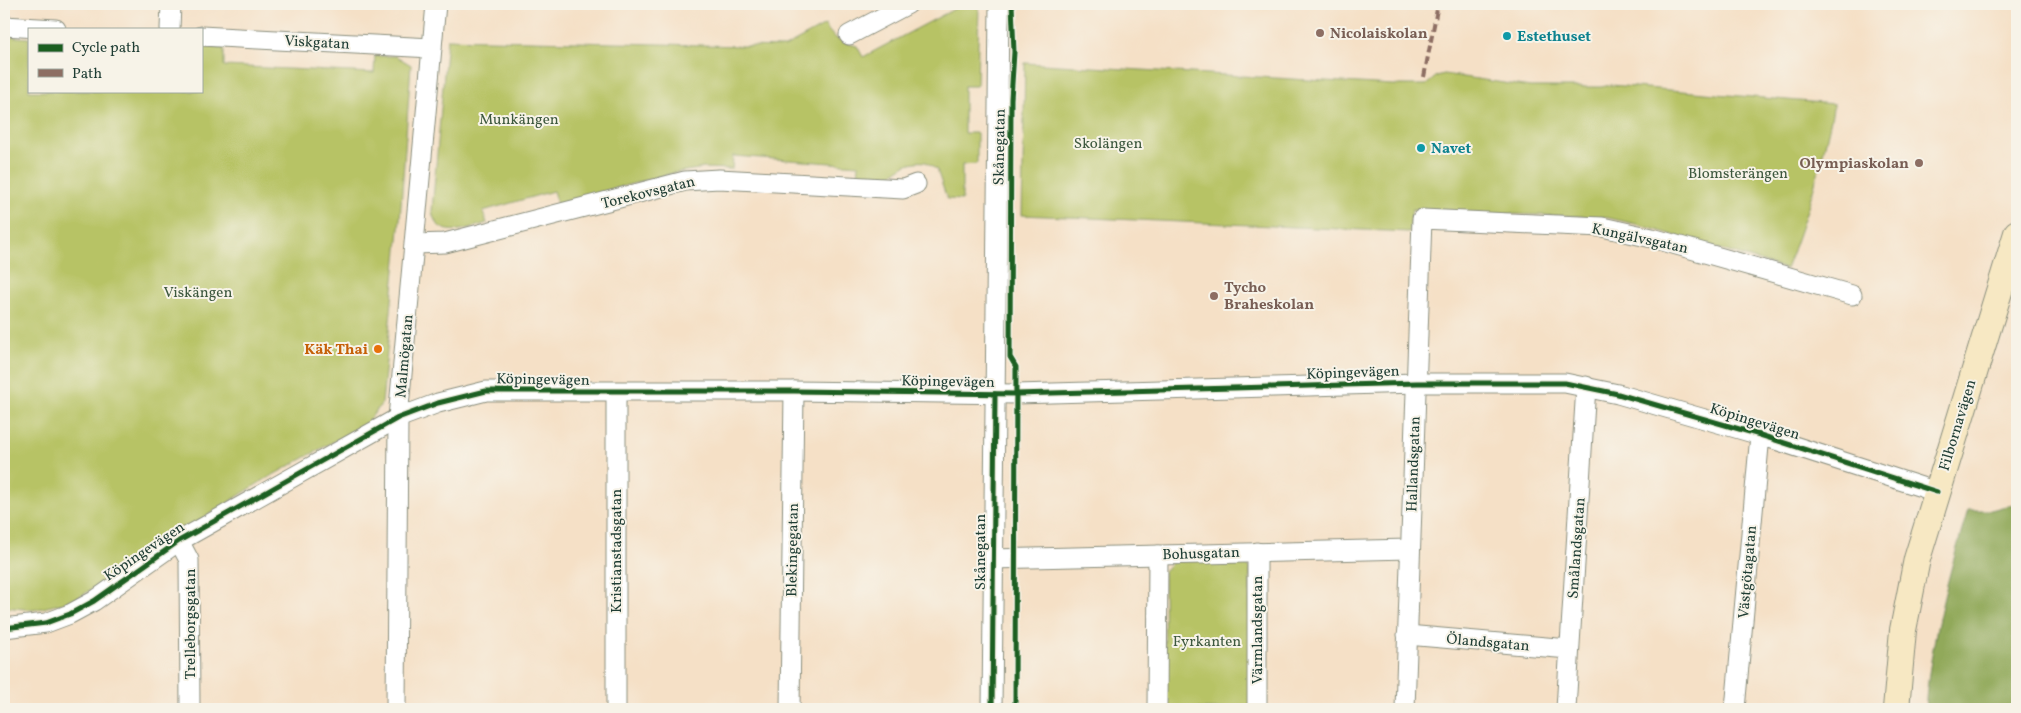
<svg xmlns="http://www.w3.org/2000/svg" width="2021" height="713" font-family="Vollkorn,serif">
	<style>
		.green { fill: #b7c365; stroke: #6b804c }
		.forest { fill: #91a95a; stroke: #587347 }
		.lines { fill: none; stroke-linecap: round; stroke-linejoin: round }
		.street-casing { stroke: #8a8e7d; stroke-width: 21 }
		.secondary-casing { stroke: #8a8e7d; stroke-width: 28 }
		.street { stroke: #fff; stroke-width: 19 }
		.secondary { stroke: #f7e8c3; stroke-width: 26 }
		.quiet { stroke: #8d6e63; stroke-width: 4; stroke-dasharray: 8 4; stroke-linecap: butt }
		.cycleway-casing { stroke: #f7f3e8; stroke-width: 8 }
		.cycleway { stroke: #1b5e20; stroke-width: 5 }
		.education-dot { fill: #8d6e63; stroke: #f7f3e8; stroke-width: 2 }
		.culture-dot { fill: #0f9aa8; stroke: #f7f3e8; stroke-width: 2 }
		.food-dot { fill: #e8710a; stroke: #f7f3e8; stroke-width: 2 }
		.labels { text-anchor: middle; stroke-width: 4; stroke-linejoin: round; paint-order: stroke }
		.education-label { font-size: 15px; font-weight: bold; fill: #785e54; stroke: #f7f3e8; text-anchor: start }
		.culture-label { font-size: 15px; font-weight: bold; fill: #0d838f; stroke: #f7f3e8; text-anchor: start }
		.street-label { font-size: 15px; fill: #1f3d34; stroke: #f7f3e8 }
		.park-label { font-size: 15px; fill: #3d583e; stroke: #f7f3e8 }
		.food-label { font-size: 15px; font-weight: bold; fill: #c56008; stroke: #f7f3e8; text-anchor: end }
	</style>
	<rect width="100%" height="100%" fill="#f7f3e8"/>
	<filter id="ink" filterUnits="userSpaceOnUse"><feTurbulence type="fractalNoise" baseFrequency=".02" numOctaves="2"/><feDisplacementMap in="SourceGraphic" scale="10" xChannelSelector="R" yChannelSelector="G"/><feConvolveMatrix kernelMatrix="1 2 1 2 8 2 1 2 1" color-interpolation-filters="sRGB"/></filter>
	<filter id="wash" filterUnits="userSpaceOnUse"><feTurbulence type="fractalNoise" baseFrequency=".0096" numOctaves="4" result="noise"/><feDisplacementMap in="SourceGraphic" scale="20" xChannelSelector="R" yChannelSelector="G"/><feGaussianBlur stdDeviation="1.12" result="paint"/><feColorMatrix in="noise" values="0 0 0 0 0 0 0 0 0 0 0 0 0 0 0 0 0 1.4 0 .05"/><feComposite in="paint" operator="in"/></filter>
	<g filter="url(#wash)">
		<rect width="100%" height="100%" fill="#f5e0c6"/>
		<!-- green -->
		<g class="green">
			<path d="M954,4H979L977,86H964V133H977V162L976,164L962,165V200L947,199L937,170L926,162C901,159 898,176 878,180C872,181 864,178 858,177L859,165L733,156L732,169L704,168L673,173L557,204L553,191L483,211L487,223C466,229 437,241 432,211L447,39L785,47L825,25C833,39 841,42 857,46L863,57L956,8Z"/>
			<polygon points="4,36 29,38 29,91 201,91 201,47 224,48 224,66 374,73 375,56 396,56 411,65 400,219 382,403 366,424 262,481 73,601 34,610 4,607"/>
			<path d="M1025,63L1392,85H1426L1437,76L1444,74L1530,87H1601L1611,85L1834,104C1823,161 1807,215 1786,269L1640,225L1604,217L1439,212L1412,209L1409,232L1022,215Z"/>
			<polygon points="1243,558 1250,568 1251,709 1165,709 1164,572 1173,561"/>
		</g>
		<!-- forest -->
		<path class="forest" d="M2017,503V709H1925C1931,639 1948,577 1968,510H1991Z"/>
	</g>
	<g filter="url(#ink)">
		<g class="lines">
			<!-- street casing -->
			<g class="street-casing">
				<g id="street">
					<polyline points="4,26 56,29"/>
					<polyline points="170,29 171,4"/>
					<polyline points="849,35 908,4"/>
					<polyline points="201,36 432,48"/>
					<polyline points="415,244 445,243 685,181 719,179 903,189 916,184"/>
					<polyline points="179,541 189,560 190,709"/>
					<polyline points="992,559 1409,549"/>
					<polyline points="4,628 46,623 70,614 94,601 179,541 398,418 438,403 486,391 794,391 1016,394 1417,383 1565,383 1618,394 1760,435 1937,492"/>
					<polyline points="1407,635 1569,649"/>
					<polyline points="396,709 398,418 436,4"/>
					<polyline points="616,709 616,393"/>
					<polyline points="790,709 794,391"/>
					<polyline points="992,709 999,4"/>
					<polyline points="1157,709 1158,555"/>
					<polyline points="1257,709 1257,552"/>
					<polyline points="1405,709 1422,219 1602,227 1652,238 1852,295"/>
					<polyline points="1566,709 1586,386"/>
					<polyline points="1735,709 1760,435"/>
				</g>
			</g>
			<!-- secondary casing -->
			<g class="secondary-casing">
				<polyline id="secondary" points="1896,709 1903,630 1917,559 2017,233"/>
			</g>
			<!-- street -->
			<use href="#street" class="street"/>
			<!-- secondary -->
			<use href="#secondary" class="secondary"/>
			<!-- quiet -->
			<polyline class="quiet" points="1424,77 1438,4"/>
			<!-- cycleway casing -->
			<g class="cycleway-casing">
				<g id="cycleway">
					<polyline points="1012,4 1014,52 1011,99 1010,357 1016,367 1015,709"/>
					<polyline points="4,628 46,623 70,614 94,601 179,541 398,418 438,403 486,391 794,391 1016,394 1417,383 1565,383 1618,394 1760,435 1937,492"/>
					<polyline points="992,709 995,394"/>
				</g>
			</g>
			<!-- cycleway -->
			<use href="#cycleway" class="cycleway"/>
		</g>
	</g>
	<!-- markers -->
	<g class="education-dot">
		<circle cx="1320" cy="33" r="5"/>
		<circle cx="1919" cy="163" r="5"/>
		<circle cx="1214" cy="296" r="5"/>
	</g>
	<g class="culture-dot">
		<circle cx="1507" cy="36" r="5"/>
		<circle cx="1421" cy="148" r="5"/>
	</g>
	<circle class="food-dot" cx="378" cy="349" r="5"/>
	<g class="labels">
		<!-- education labels -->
		<g class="education-label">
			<text x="1330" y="38">Nicolaiskolan</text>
			<text x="1909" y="168" text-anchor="end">Olympiaskolan</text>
			<text x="1224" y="292">Tycho<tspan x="1224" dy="17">Braheskolan</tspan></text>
		</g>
		<!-- culture labels -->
		<g class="culture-label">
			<text x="1517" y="41">Estethuset</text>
			<text x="1431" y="153">Navet</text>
		</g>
		<!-- street labels -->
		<g class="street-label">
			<text transform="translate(317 42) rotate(3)" y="5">Viskgatan</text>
			<text transform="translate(999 147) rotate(-89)" y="5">Skånegatan</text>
			<text transform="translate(648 192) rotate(-14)" y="5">Torekovsgatan</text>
			<text transform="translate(1640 238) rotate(12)" y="5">Kungälvsgatan</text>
			<text transform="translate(404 356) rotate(-85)" y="5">Malmögatan</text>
			<text transform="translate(1353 372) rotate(-2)" y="5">Köpingevägen</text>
			<text transform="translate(543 379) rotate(1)" y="5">Köpingevägen</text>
			<text transform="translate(948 381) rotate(1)" y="5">Köpingevägen</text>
			<text transform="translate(1755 421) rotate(17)" y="5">Köpingevägen</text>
			<text transform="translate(1957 425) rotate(-73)" y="5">Filbornavägen</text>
			<text transform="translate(1413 464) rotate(-88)" y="5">Hallandsgatan</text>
			<text transform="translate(1576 548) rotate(-86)" y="5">Smålandsgatan</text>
			<text transform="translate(792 550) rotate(-89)" y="5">Blekingegatan</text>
			<text transform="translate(144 551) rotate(-34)" y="5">Köpingevägen</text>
			<text transform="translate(616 551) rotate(-90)" y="5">Kristianstadsgatan</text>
			<text transform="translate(980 552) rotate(-90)" y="5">Skånegatan</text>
			<text transform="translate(1201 553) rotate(-2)" y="5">Bohusgatan</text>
			<text transform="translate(1747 572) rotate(-85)" y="5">Västgötagatan</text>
			<text transform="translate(190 624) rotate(-90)" y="5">Trelleborgsgatan</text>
			<text transform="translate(1257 630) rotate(-90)" y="5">Värmlandsgatan</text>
			<text transform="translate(1488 642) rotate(5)" y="5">Ölandsgatan</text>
		</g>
		<!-- park labels -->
		<g class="park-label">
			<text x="519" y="124">Munkängen</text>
			<text x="1108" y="148">Skolängen</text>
			<text x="1738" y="178">Blomsterängen</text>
			<text x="198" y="297">Viskängen</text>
			<text x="1207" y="646">Fyrkanten</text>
		</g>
		<!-- food labels -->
		<g class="food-label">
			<text x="368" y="354">Käk Thai</text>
		</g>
	</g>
	<!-- margin -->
	<rect width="2021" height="713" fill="none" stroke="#f7f3e8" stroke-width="20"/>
	<!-- legend -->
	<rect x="28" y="28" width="175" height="65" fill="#f7f3e8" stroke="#a1aaa0"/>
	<rect x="38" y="44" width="25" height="8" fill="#1b5e20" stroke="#a1aaa0"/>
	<text x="72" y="52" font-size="15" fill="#1f3d34">Cycle path</text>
	<rect x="38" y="69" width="25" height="8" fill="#8d6e63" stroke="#a1aaa0"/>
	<text x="72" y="78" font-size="15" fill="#1f3d34">Path</text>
</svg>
